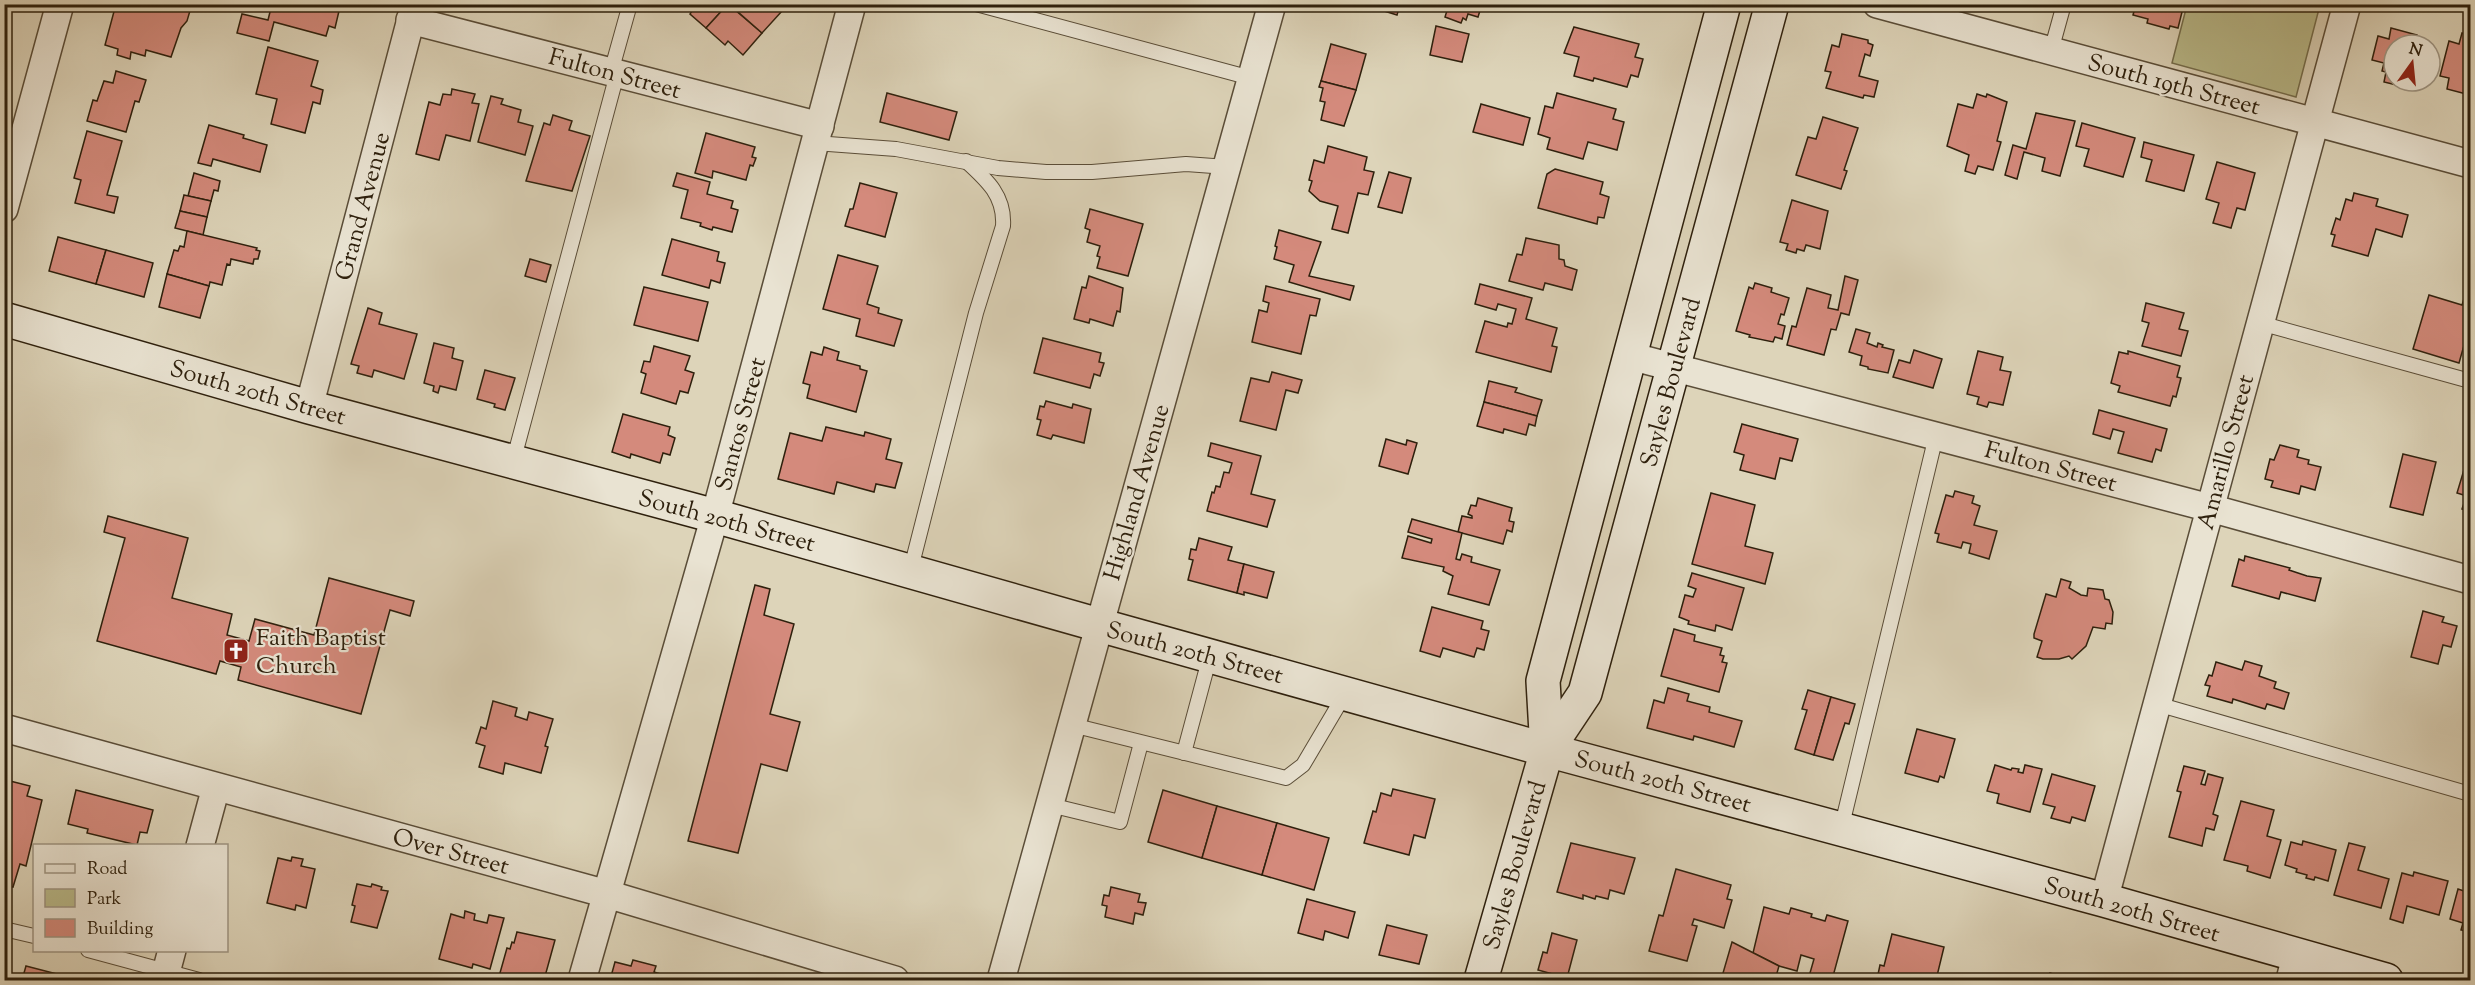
<svg xmlns="http://www.w3.org/2000/svg" width="2475" height="985" font-family="'Sorts Mill Goudy',serif">
	<style>
		.green { fill: #b9ba8a; stroke: #746d4c; stroke-width: 1.5 }
		.building { fill: #d48a7c; stroke: #2e200d; stroke-width: 1.5 }
		.lines { fill: none; stroke-linecap: round; stroke-linejoin: round }
		.lane-casing { stroke: #5a4d38; stroke-width: 16 }
		.street-casing { stroke: #5a4d38; stroke-width: 30 }
		.secondary-casing { stroke: #2e200d; stroke-width: 36 }
		.lane { stroke: #e9e3d2; stroke-width: 14 }
		.street { stroke: #e9e3d2; stroke-width: 27 }
		.secondary { stroke: #e9e3d2; stroke-width: 33 }
		.labels { text-anchor: middle; stroke-width: 4.5; stroke-linejoin: round; paint-order: stroke }
		.street-label { font-size: 24px; fill: #2e200d; stroke: #e9e3d2 }
		.poi-label { font-size: 24px; fill: #2e200d; stroke: #e9e3d2; text-anchor: start }
	</style>
	<rect width="100%" height="100%" fill="#ddd4b9"/>
	<filter id="stains"><feTurbulence type="fractalNoise" baseFrequency=".00333" numOctaves="4"/><feColorMatrix values="0 0 0 0 .2 0 0 0 0 .09 0 0 0 0 .02 0 0 0 .5 -.17"/></filter>
	<radialGradient id="worn" r=".72"><stop offset=".6" stop-color="#630" stop-opacity="0"/><stop offset="1" stop-color="#630" stop-opacity=".3"/></radialGradient>
	<!-- green -->
	<polygon class="green" points="2187,5 2320,5 2296,97 2172,63"/>
	<!-- building -->
	<g class="building">
		<polygon points="116,4 136,5 192,4 187,21 181,28 171,57 146,50 145,56 131,52 130,59 117,55 118,49 105,45"/>
		<polygon points="192,4 218,4 217,11"/>
		<polygon points="272,4 334,4 333,9 339,11 335,28 329,26 326,36 274,22 269,41 237,33 242,14 268,20"/>
		<polygon points="688,4 728,4 706,28 690,14 693,9"/>
		<polygon points="728,4 762,33 743,55 728,41 725,45 706,28"/>
		<polygon points="729,4 775,4 782,11 762,33"/>
		<polygon points="1362,4 1400,4 1397,15"/>
		<polygon points="1449,4 1482,4 1478,17 1468,14 1466,20 1463,18 1461,23 1445,17"/>
		<polygon points="2136,4 2184,4 2178,28 2170,26 2169,29 2147,23 2148,19 2133,15"/>
		<polygon points="1436,26 1469,34 1462,62 1430,55"/>
		<polygon points="1574,27 1639,44 1635,57 1643,59 1638,77 1631,75 1627,87 1594,78 1593,81 1574,76 1579,57 1564,53"/>
		<polygon points="2391,28 2417,35 2415,45 2394,45 2394,81 2411,81 2409,88 2384,82 2386,72 2382,71 2384,63 2372,60 2378,36 2389,39"/>
		<polygon points="2462,33 2470,36 2470,95 2447,89 2449,78 2440,76 2449,41 2459,44"/>
		<polygon points="1842,34 1868,40 1868,43 1873,45 1870,56 1865,54 1859,76 1878,81 1874,97 1864,95 1863,98 1826,88 1831,72 1825,71 1832,45 1839,47"/>
		<polygon points="1331,44 1366,54 1356,90 1321,81"/>
		<polygon points="268,47 318,61 311,86 323,90 320,104 313,102 305,133 271,124 277,99 256,94"/>
		<polygon points="116,71 146,80 139,102 135,101 126,132 87,121 93,100 97,101 104,81 113,83"/>
		<polygon points="1321,81 1356,90 1344,126 1321,120 1325,102 1320,101 1323,88 1319,87"/>
		<polygon points="452,89 475,94 472,103 479,104 470,141 446,135 439,160 416,154 429,102 440,105 443,94 451,95"/>
		<polygon points="887,93 957,112 949,140 880,122"/>
		<polygon points="1557,93 1616,109 1613,119 1624,122 1617,150 1588,142 1583,159 1547,149 1550,138 1538,134 1545,106 1553,108"/>
		<polygon points="1977,94 1986,97 1987,94 2007,102 1997,141 2001,142 1993,170 1978,166 1975,174 1965,171 1969,155 1947,146 1958,104 1973,108"/>
		<polygon points="491,96 503,99 501,104 521,110 518,122 533,126 525,155 478,142"/>
		<polygon points="1481,104 1530,118 1523,145 1473,132"/>
		<polygon points="2036,113 2075,121 2060,176 2042,171 2045,158 2024,152 2017,179 2005,175 2013,145 2026,149"/>
		<polygon points="553,115 572,121 569,130 590,136 572,191 526,181 544,123 550,125"/>
		<polygon points="1823,117 1858,128 1844,170 1847,171 1841,189 1796,175 1808,137 1816,139"/>
		<polygon points="2082,123 2135,138 2123,177 2084,166 2089,149 2076,146"/>
		<polygon points="209,125 244,135 243,138 267,145 260,172 213,159 211,166 198,163"/>
		<polygon points="87,131 122,141 107,195 118,197 114,213 75,203 81,180 74,178"/>
		<polygon points="706,133 755,147 752,157 756,158 753,166 750,165 746,180 713,171 712,178 695,173"/>
		<polygon points="2144,142 2194,155 2184,191 2146,181 2152,160 2141,157"/>
		<polygon points="1328,146 1367,157 1364,170 1374,172 1368,195 1358,193 1348,233 1332,229 1338,206 1320,201 1309,191 1312,181 1309,180 1314,160 1324,163"/>
		<polygon points="2217,162 2255,173 2245,210 2237,208 2231,228 2213,223 2219,203 2206,199"/>
		<polygon points="1555,169 1603,182 1600,194 1609,197 1604,218 1598,217 1597,224 1538,208 1547,174"/>
		<polygon points="1389,172 1411,178 1402,213 1378,207"/>
		<polygon points="194,173 220,181 218,191 214,190 211,201 188,196"/>
		<polygon points="677,173 710,182 707,194 733,201 731,208 738,210 732,232 713,227 712,230 700,226 701,223 681,218 688,190 673,186"/>
		<polygon points="860,183 897,193 885,237 845,226 850,209 853,209"/>
		<polygon points="2354,193 2378,199 2376,206 2408,215 2402,237 2376,229 2368,256 2332,246 2335,235 2331,234 2336,218 2340,220 2346,199 2352,201"/>
		<polygon points="184,195 211,201 207,217 180,211"/>
		<polygon points="1792,200 1828,211 1820,249 1806,245 1804,251 1797,249 1796,253 1786,250 1788,244 1780,242"/>
		<polygon points="1090,209 1143,224 1128,276 1097,268 1100,257 1097,256 1100,246 1087,242 1090,230 1085,228"/>
		<polygon points="180,211 207,217 203,235 175,228"/>
		<polygon points="1279,230 1321,242 1309,276 1354,286 1350,300 1289,282 1294,265 1274,259 1277,247 1275,246"/>
		<polygon points="187,231 257,248 256,250 260,251 258,259 254,259 253,264 231,259 230,265 227,264 222,285 210,282 209,286 167,274 174,250 178,251 180,246 184,247"/>
		<polygon points="58,237 106,250 96,284 49,271"/>
		<polygon points="1526,238 1559,245 1559,259 1564,260 1565,266 1577,270 1572,290 1545,283 1543,290 1509,281 1517,254 1522,255"/>
		<polygon points="672,239 719,252 717,261 725,263 720,283 711,280 709,288 662,275"/>
		<polygon points="106,250 153,263 144,297 96,284"/>
		<polygon points="838,255 878,266 867,304 879,308 878,313 902,320 894,346 856,336 860,319 823,309"/>
		<polygon points="530,259 551,265 546,282 525,276"/>
		<polygon points="167,274 209,286 200,318 159,307"/>
		<polygon points="1089,276 1123,288 1120,312 1117,311 1113,326 1090,319 1089,323 1074,319 1082,287 1086,288"/>
		<polygon points="1845,276 1858,280 1849,315 1841,313 1836,330 1831,329 1824,355 1787,345 1792,326 1796,327 1807,288 1831,295 1828,308 1838,310"/>
		<polygon points="1755,283 1772,288 1771,292 1789,298 1784,315 1781,314 1778,324 1785,326 1782,339 1775,337 1773,342 1749,337 1750,335 1736,331 1749,287 1753,289"/>
		<polygon points="1480,284 1532,298 1526,319 1557,328 1552,346 1557,347 1551,372 1476,352 1485,321 1507,327 1508,323 1512,324 1516,309 1498,304 1496,310 1475,304"/>
		<polygon points="1266,286 1320,299 1316,316 1310,315 1301,354 1252,342 1259,310 1267,312 1269,303 1263,301"/>
		<polygon points="644,287 708,302 698,341 634,325"/>
		<polygon points="2467,289 2470,290 2470,324 2459,363 2413,349 2429,295 2462,305"/>
		<polygon points="2146,303 2184,313 2179,329 2188,331 2181,356 2142,346 2149,323 2142,321"/>
		<polygon points="368,308 382,313 379,324 417,334 404,379 374,370 372,377 357,373 359,366 351,364"/>
		<polygon points="1856,329 1870,333 1867,343 1877,347 1878,343 1883,345 1882,347 1894,350 1888,373 1868,369 1868,367 1860,365 1862,356 1849,352"/>
		<polygon points="1043,338 1101,353 1099,362 1104,363 1100,376 1094,374 1090,388 1034,373"/>
		<polygon points="434,343 454,348 452,358 463,361 456,390 440,386 438,393 433,391 434,386 424,383"/>
		<polygon points="654,346 690,356 685,370 694,373 688,393 680,391 676,404 641,393 646,374 641,372 644,361 650,362"/>
		<polygon points="824,347 839,352 837,360 860,366 860,369 867,371 856,412 807,398 810,385 803,383 811,352 822,355"/>
		<polygon points="1914,350 1942,359 1933,388 1893,377 1899,360 1910,363"/>
		<polygon points="1978,351 2003,357 2000,370 2011,372 2003,405 1989,402 1987,407 1977,404 1979,397 1967,394"/>
		<polygon points="2128,351 2180,366 2177,377 2181,378 2176,397 2173,396 2170,406 2118,392 2120,386 2111,383 2119,352 2128,354"/>
		<polygon points="485,370 515,378 505,410 494,407 495,404 477,399"/>
		<polygon points="1272,372 1302,380 1298,393 1286,390 1276,430 1240,421 1251,378 1269,382"/>
		<polygon points="1489,381 1517,388 1515,392 1542,400 1537,416 1484,402"/>
		<polygon points="1046,401 1072,408 1073,404 1091,409 1084,443 1053,435 1051,439 1037,435 1041,420 1037,419 1040,406 1044,407"/>
		<polygon points="1484,402 1537,416 1535,426 1529,424 1526,435 1504,429 1503,433 1477,426"/>
		<polygon points="2099,410 2167,429 2161,451 2156,449 2152,462 2118,453 2124,432 2113,429 2110,439 2093,434"/>
		<polygon points="623,414 670,427 668,435 675,438 670,455 663,453 660,463 631,454 630,458 612,452"/>
		<polygon points="1742,424 1798,439 1792,461 1780,458 1775,479 1740,470 1744,455 1734,452"/>
		<polygon points="826,427 864,436 865,432 891,439 886,459 902,463 895,488 876,484 874,492 837,482 834,494 778,479 790,433 822,441"/>
		<polygon points="1386,439 1406,445 1407,440 1417,443 1408,474 1379,466"/>
		<polygon points="1211,443 1261,456 1251,494 1275,500 1267,527 1207,511 1212,492 1214,493 1216,486 1220,487 1224,472 1229,473 1232,463 1208,456"/>
		<polygon points="2280,445 2299,450 2297,457 2309,460 2308,464 2321,467 2315,490 2301,486 2299,494 2271,487 2273,481 2265,479 2270,459 2274,460"/>
		<polygon points="2403,454 2436,462 2423,515 2390,507"/>
		<polygon points="2466,463 2470,465 2470,497 2457,493"/>
		<polygon points="1955,491 1974,496 1972,503 1980,506 1974,525 1997,531 1989,559 1969,553 1971,544 1963,542 1961,548 1937,542 1939,534 1935,533 1946,495 1953,497"/>
		<polygon points="1711,493 1755,505 1745,546 1773,553 1765,584 1692,564"/>
		<polygon points="1478,498 1512,508 1509,521 1514,522 1512,532 1507,530 1503,544 1458,532 1462,516 1472,518 1472,516 1468,514 1471,505 1476,506"/>
		<polygon points="2465,500 2470,501 2470,531 2465,530 2468,511 2462,509"/>
		<polygon points="108,516 188,538 172,598 232,614 227,635 249,641 255,619 314,635 329,578 414,601 410,616 390,610 361,714 238,680 241,667 220,661 216,674 97,641 125,538 104,532"/>
		<polygon points="1412,519 1462,533 1456,559 1460,560 1462,554 1472,557 1471,562 1500,570 1489,605 1448,594 1453,576 1443,571 1444,567 1402,558 1408,536 1431,543 1432,539 1408,532"/>
		<polygon points="1199,538 1232,547 1228,560 1244,564 1237,593 1188,580 1193,560 1189,559 1191,549 1196,550"/>
		<polygon points="2245,556 2290,568 2289,570 2307,576 2321,578 2315,601 2281,592 2279,599 2232,586 2239,559 2244,561"/>
		<polygon points="1244,564 1274,572 1267,598 1244,592 1244,595 1237,593"/>
		<polygon points="1692,573 1744,588 1732,630 1716,625 1715,631 1688,624 1689,621 1679,617 1685,595 1693,597 1696,589 1688,586"/>
		<polygon points="2061,579 2071,582 2069,588 2081,595 2087,596 2088,588 2103,590 2105,599 2109,600 2113,612 2112,624 2106,623 2105,629 2093,627 2086,646 2072,659 2069,656 2059,659 2043,659 2037,657 2042,641 2034,638 2034,634 2046,594 2056,597"/>
		<polygon points="755,585 770,589 764,615 794,624 770,714 800,722 787,771 761,764 738,853 688,841"/>
		<polygon points="1432,607 1483,621 1481,629 1489,631 1484,650 1477,648 1474,657 1443,648 1440,657 1420,651"/>
		<polygon points="2423,611 2444,617 2442,622 2457,626 2451,647 2443,645 2438,664 2411,657"/>
		<polygon points="1674,629 1695,635 1694,641 1722,648 1720,655 1724,656 1722,662 1727,663 1719,692 1661,676"/>
		<polygon points="2245,661 2262,666 2259,676 2276,682 2274,688 2289,693 2284,709 2267,704 2265,709 2233,699 2232,703 2207,696 2210,686 2205,685 2209,675 2212,676 2216,662 2242,670"/>
		<polygon points="1668,688 1689,694 1687,701 1710,707 1709,712 1742,721 1734,747 1694,736 1693,740 1647,728 1654,700 1664,703"/>
		<polygon points="1808,690 1831,697 1814,755 1795,749 1807,710 1802,709"/>
		<polygon points="1831,697 1855,704 1849,724 1845,723 1833,760 1814,755"/>
		<polygon points="493,701 517,708 515,716 527,720 529,712 553,719 545,746 548,747 541,773 505,763 503,774 479,767 485,746 476,743 481,727 486,729"/>
		<polygon points="1917,729 1955,739 1944,778 1940,776 1938,782 1905,773"/>
		<polygon points="1995,765 2011,770 2012,768 2019,769 2018,772 2023,773 2025,765 2042,769 2030,812 1997,803 1999,794 1987,791"/>
		<polygon points="2184,766 2205,771 2201,784 2205,785 2208,774 2223,778 2213,814 2218,816 2214,830 2206,828 2202,846 2169,837 2181,792 2177,791"/>
		<polygon points="2052,774 2095,786 2085,821 2072,817 2070,823 2051,818 2055,807 2043,804"/>
		<polygon points="10,781 30,786 27,796 42,800 26,866 20,864 13,887 4,885 4,800"/>
		<polygon points="1393,789 1435,799 1425,838 1414,835 1409,855 1364,843 1373,811 1376,812 1381,793 1391,796"/>
		<polygon points="76,790 153,810 147,833 140,832 137,845 87,833 88,829 68,824"/>
		<polygon points="1163,790 1217,806 1202,858 1148,842"/>
		<polygon points="2241,801 2274,810 2267,836 2281,840 2270,878 2247,871 2248,866 2224,860"/>
		<polygon points="1217,806 1277,823 1262,875 1202,858"/>
		<polygon points="1277,823 1329,838 1314,890 1262,875"/>
		<polygon points="2303,841 2336,850 2328,881 2315,877 2314,880 2306,878 2307,875 2296,872 2297,869 2285,865 2291,842 2302,845"/>
		<polygon points="1571,843 1635,858 1624,894 1610,890 1608,899 1596,896 1595,899 1583,895 1583,899 1557,892"/>
		<polygon points="2349,843 2365,847 2358,870 2389,879 2381,908 2334,895"/>
		<polygon points="292,857 303,859 301,866 315,869 306,908 296,905 295,910 267,903 278,858 291,861"/>
		<polygon points="1676,869 1731,885 1727,899 1732,900 1724,928 1694,919 1692,925 1697,926 1687,961 1649,951 1659,915 1663,916"/>
		<polygon points="2414,872 2448,881 2439,915 2407,906 2403,923 2390,919 2402,873 2413,876"/>
		<polygon points="357,884 371,887 372,884 382,887 381,890 388,891 377,928 351,922 355,906 352,905"/>
		<polygon points="1111,887 1140,894 1138,902 1146,903 1143,915 1135,913 1133,924 1105,917 1107,906 1102,905 1104,895 1109,896"/>
		<polygon points="2458,889 2470,893 2470,937 2465,935 2466,931 2461,930 2463,923 2450,919"/>
		<polygon points="1307,899 1355,912 1348,938 1325,931 1323,940 1298,933"/>
		<polygon points="1764,907 1789,914 1791,908 1812,914 1811,917 1825,921 1827,915 1848,921 1832,980 1808,980 1814,959 1801,955 1797,971 1779,966 1753,953"/>
		<polygon points="465,911 475,914 474,920 487,923 489,915 504,918 490,969 473,964 472,968 439,959 451,914 464,918"/>
		<polygon points="1387,925 1427,935 1419,964 1379,955"/>
		<polygon points="517,932 555,940 544,980 498,980 507,948 510,949 512,942 514,943"/>
		<polygon points="1552,933 1577,940 1567,978 1538,970 1543,952 1547,953"/>
		<polygon points="1892,934 1944,947 1936,980 1877,979 1880,965 1884,966"/>
		<polygon points="1732,942 1779,966 1775,980 1721,980"/>
		<polygon points="633,960 656,966 654,972 667,976 666,980 610,980 615,962 631,966"/>
		<polygon points="26,966 57,974 55,980 22,980"/>
		<polygon points="2050,973 2059,976 2058,980 2061,980 2035,980 2036,976 2048,980"/>
	</g>
	<g class="lines">
		<!-- lane casing -->
		<g class="lane-casing">
			<g id="lane">
				<polyline points="976,4 1251,78"/>
				<polyline points="2051,51 2064,4"/>
				<polyline points="611,72 630,4"/>
				<polyline points="815,143 896,149 998,168 1046,172 1092,172 1186,164 1227,167"/>
				<polyline points="2260,323 2470,381"/>
				<polyline points="513,462 617,74"/>
				<path d="M910,572L976,313L1003,226C1005,196 987,180 966,161"/>
				<polyline points="2157,704 2470,794"/>
				<polyline points="1072,725 1286,778 1303,765 1345,694"/>
				<polyline points="1184,753 1210,656"/>
				<polyline points="1050,805 1120,822 1141,743"/>
				<polyline points="1841,829 1936,436"/>
				<polyline points="4,929 34,936"/>
				<polyline points="88,950 199,980"/>
			</g>
		</g>
		<!-- street casing -->
		<g class="street-casing">
			<g id="street">
				<polyline points="1877,4 2470,164"/>
				<polyline points="410,20 820,126"/>
				<polyline points="4,209 60,4"/>
				<polyline points="1630,356 2210,508 2470,580"/>
				<polyline points="309,407 415,4"/>
				<polyline points="4,728 607,894 895,980"/>
				<polyline points="200,846 216,787"/>
				<polyline points="2104,900 2347,4"/>
				<polyline points="164,980 172,950"/>
				<polyline points="582,980 715,516 852,4"/>
				<polyline points="1001,980 1272,4"/>
				<polyline points="2290,980 2296,956"/>
			</g>
		</g>
		<!-- secondary casing -->
		<g class="secondary-casing">
			<g id="secondary">
				<polyline points="4,319 309,407 715,516 1099,625 1547,750 2104,900 2386,980"/>
				<polyline points="1547,750 1543,681 1724,4"/>
				<polyline points="1481,980 1547,750 1585,693 1772,4"/>
			</g>
		</g>
		<!-- lane -->
		<use href="#lane" class="lane"/>
		<!-- street -->
		<use href="#street" class="street"/>
		<!-- secondary -->
		<use href="#secondary" class="secondary"/>
	</g>
	<!-- icons -->
	<defs>
		<g id="church-square" transform="scale(1.35)"><rect x="-9" y="-9" width="18" height="18" rx="4" fill="#8f2418" stroke="#e9e3d2"/><path d="M-1.2-6h2.4v3.5h3.3v2.4h-3.3V6h-2.4V-.1h-3.3v-2.4h3.3Z" fill="#fff"/></g>
	</defs>
	<g fill-rule="evenodd">
		<use href="#church-square" x="236" y="651"/>
	</g>
	<g class="labels">
		<!-- street labels -->
		<g class="street-label">
			<text transform="translate(615 73) rotate(15)" y="8">Fulton Street</text>
			<text transform="translate(2174 84) rotate(15)" y="8">South 19th Street</text>
			<text transform="translate(362 206) rotate(-75)" y="8">Grand Avenue</text>
			<text transform="translate(1670 382) rotate(-75)" y="8">Sayles Boulevard</text>
			<text transform="translate(258 392) rotate(16)" y="8">South 20th Street</text>
			<text transform="translate(740 424) rotate(-75)" y="8">Santos Street</text>
			<text transform="translate(2225 452) rotate(-75)" y="8">Amarillo Street</text>
			<text transform="translate(2051 466) rotate(15)" y="8">Fulton Street</text>
			<text transform="translate(1136 492) rotate(-74)" y="8">Highland Avenue</text>
			<text transform="translate(727 520) rotate(15)" y="8">South 20th Street</text>
			<text transform="translate(1195 652) rotate(15)" y="8">South 20th Street</text>
			<text transform="translate(1663 781) rotate(15)" y="8">South 20th Street</text>
			<text transform="translate(451 851) rotate(15)" y="8">Over Street</text>
			<text transform="translate(1514 865) rotate(-74)" y="8">Sayles Boulevard</text>
			<text transform="translate(2132 909) rotate(16)" y="8">South 20th Street</text>
		</g>
		<!-- poi labels -->
		<g class="poi-label">
			<text x="256" y="645">Faith Baptist<tspan x="256" dy="28">Church</tspan></text>
		</g>
	</g>
	<!-- margin -->
	<rect width="2475" height="985" fill="none" stroke="#ddd4b9" stroke-width="24"/>
	<rect x="6" y="6" width="2463" height="973" fill="none" stroke="#2e200d" stroke-width="3"/>
	<rect x="12" y="12" width="2451" height="961" fill="none" stroke="#2e200d" stroke-width="1.5"/>
	<!-- legend -->
	<rect x="33" y="844" width="195" height="108" fill="#e9e3d2" stroke="#9e9583" stroke-width="1.5"/>
	<rect x="45" y="864" width="30" height="9" fill="#e9e3d2" stroke="#9e9583" stroke-width="1.5"/>
	<text x="87" y="874" font-size="18" fill="#2e200d">Road</text>
	<rect x="45" y="889" width="30" height="18" fill="#b9ba8a" stroke="#9e9583" stroke-width="1.5"/>
	<text x="87" y="904" font-size="18" fill="#2e200d">Park</text>
	<rect x="45" y="919" width="30" height="18" fill="#d48a7c" stroke="#9e9583" stroke-width="1.5"/>
	<text x="87" y="934" font-size="18" fill="#2e200d">Building</text>
	<!-- north arrow -->
	<g transform="translate(2412 63) rotate(15)"><circle r="28" fill="#e9e3d2" stroke="#9e9583" stroke-width="1.5"/>
	<path d="M0-4.5L10 22L0 15L-10 22Z" fill="#8f2418"/>
	<text y="-9" font-size="16" font-weight="bold" text-anchor="middle" fill="#2e200d">N</text>
	</g>
	<rect width="100%" height="100%" filter="url(#stains)"/>
	<rect width="100%" height="100%" fill="url(#worn)"/>
</svg>
